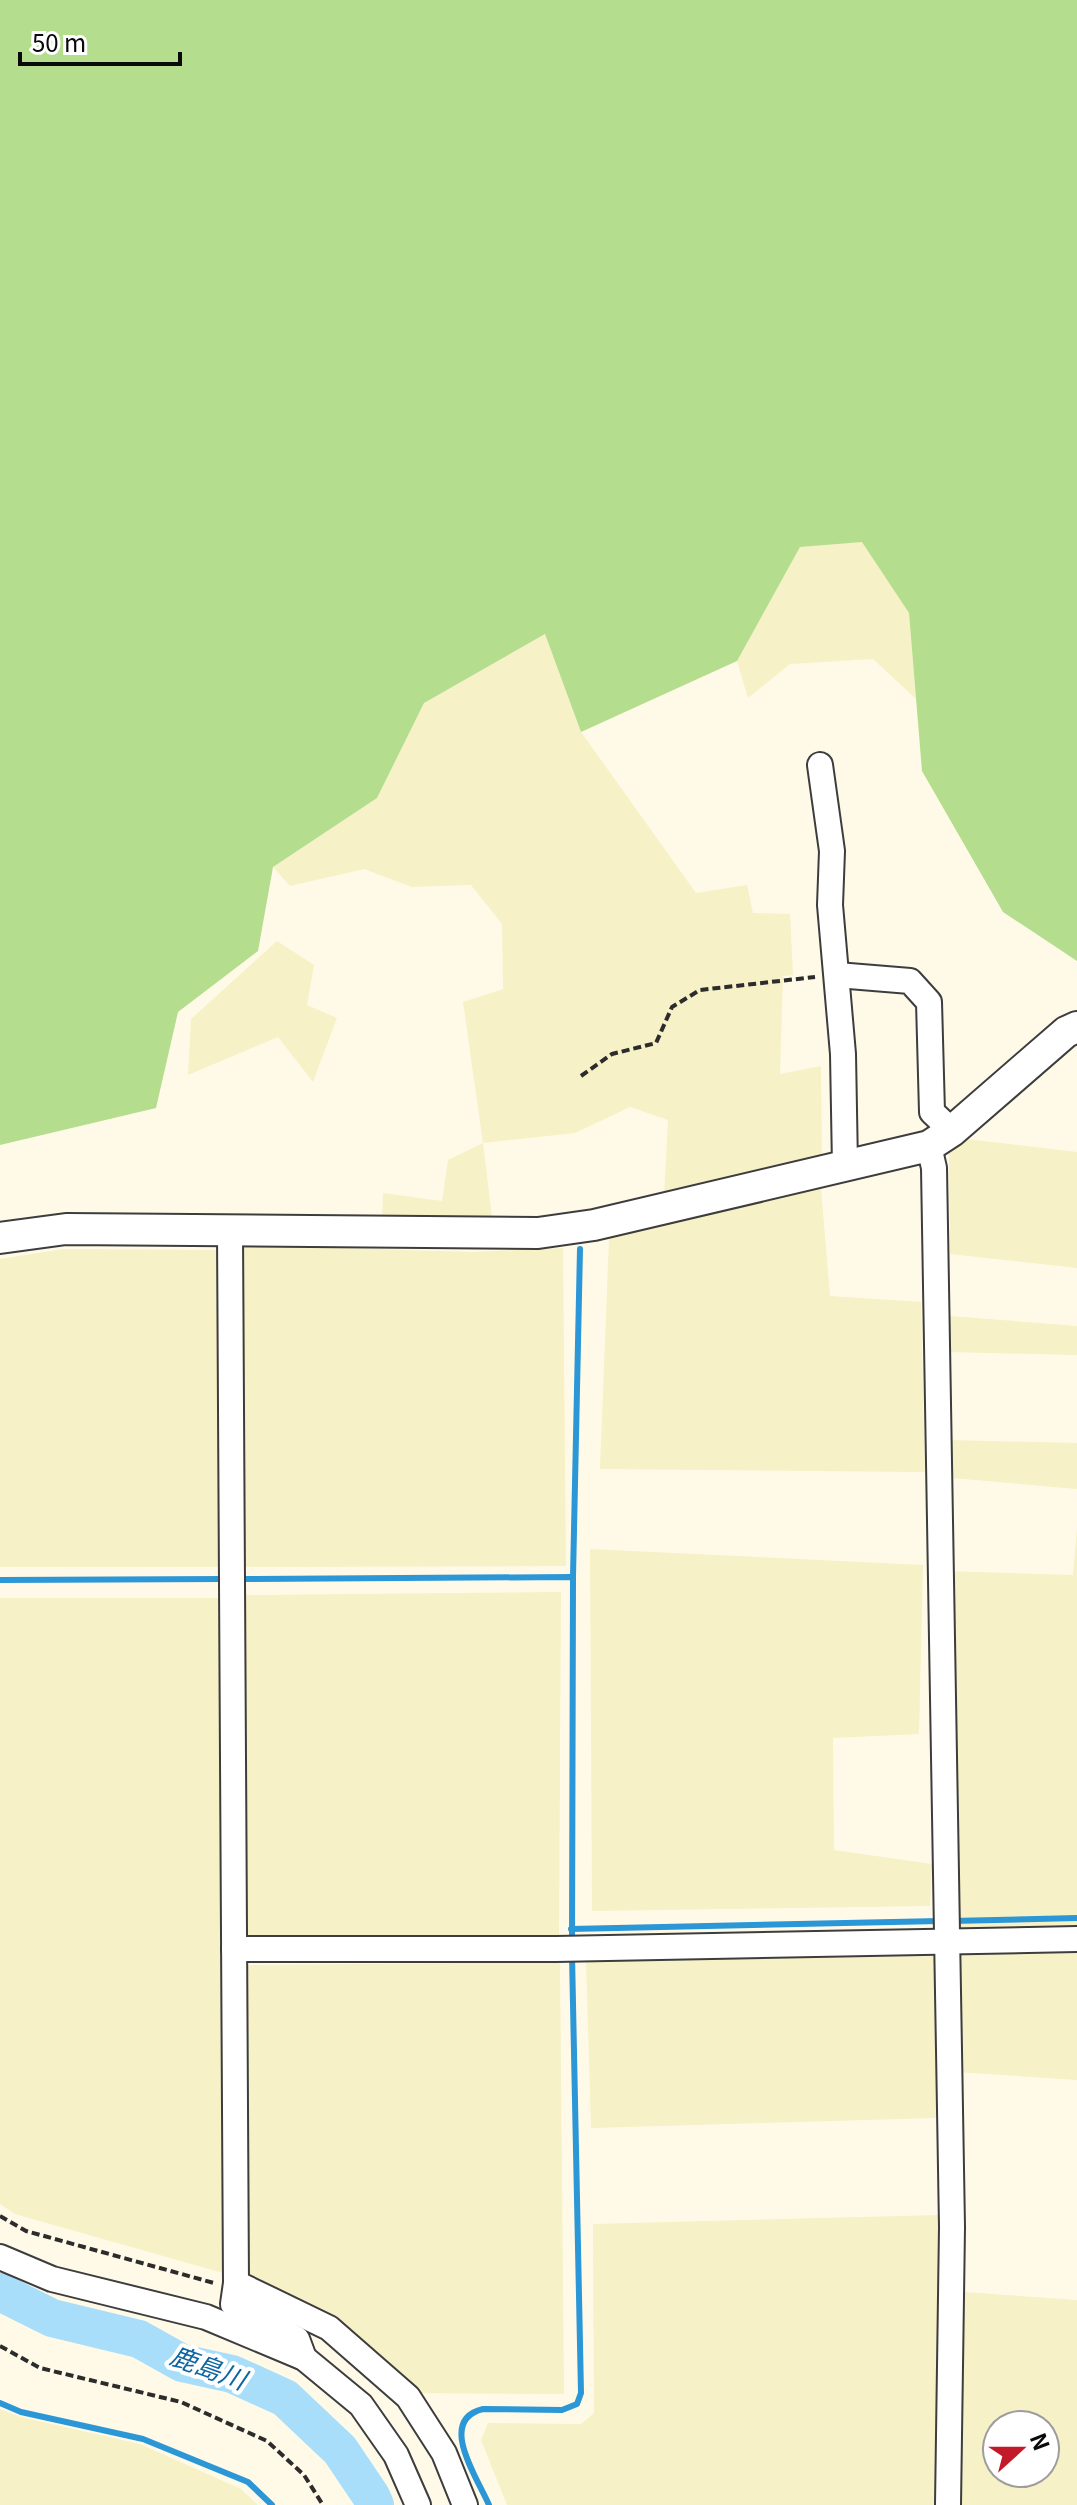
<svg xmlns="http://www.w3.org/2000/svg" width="1077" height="2505" font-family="Georgia,'Noto Sans JP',serif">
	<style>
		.farmland { fill: #f6f1c6; fill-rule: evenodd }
		.forest { fill: #b4dd8d }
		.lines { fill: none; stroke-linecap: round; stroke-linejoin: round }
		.stream { stroke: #2b97d6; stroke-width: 6 }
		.river { stroke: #a8defa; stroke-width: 38 }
		.minor-casing { stroke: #3d3d3d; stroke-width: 28 }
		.tertiary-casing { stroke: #3d3d3d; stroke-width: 34 }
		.path { stroke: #2c2c2c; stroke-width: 4; stroke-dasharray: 8 4; stroke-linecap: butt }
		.minor { stroke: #fff; stroke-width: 24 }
		.tertiary { stroke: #fff; stroke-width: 30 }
		.labels { text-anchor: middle; stroke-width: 8; stroke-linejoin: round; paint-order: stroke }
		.water-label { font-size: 26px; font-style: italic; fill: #0d66a2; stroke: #fff }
	</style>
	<rect width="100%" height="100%" fill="#fffae7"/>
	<!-- farmland -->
	<g class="farmland">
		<polygon points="862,541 909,613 916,699 873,659 790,664 748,698 737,661 800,547"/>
		<polygon points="545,634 581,732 696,893 747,885 753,913 790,914 793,975 783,976 780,1074 821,1066 822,1160 664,1196 668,1120 630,1107 575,1133 483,1143 493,1225 382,1226 383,1193 442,1201 448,1160 483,1143 463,1002 503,989 502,924 471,885 412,887 364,869 290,886 273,867 377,798 424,703"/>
		<polygon points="277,941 314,965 307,1005 337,1018 313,1082 278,1037 188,1075 191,1019"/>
		<polygon points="966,1139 1077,1152 1077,1268 950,1254 949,1152"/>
		<polygon points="821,1188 830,1296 921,1302 925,1472 600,1469 609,1238"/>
		<polygon points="242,1245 472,1252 563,1248 566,1566 242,1567"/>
		<polygon points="63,1249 219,1250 220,1567 0,1567 0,1259"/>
		<polygon points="950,1316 1077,1326 1077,1355 948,1352"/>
		<polygon points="947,1440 1077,1443 1077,1489 952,1478"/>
		<polygon points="1077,1527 1077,2080 956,2072 945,1571 1073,1575"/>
		<polygon points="590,1549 923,1565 919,1734 833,1738 834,1850 932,1864 930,1906 592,1911"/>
		<polygon points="561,1592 559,1935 244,1937 242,1595"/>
		<polygon points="0,1598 223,1598 223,2273 15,2214 0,2204"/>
		<polygon points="934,1956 936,2118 591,2128 586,1960"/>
		<polygon points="560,1962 564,2394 410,2393 246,2282 244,1965"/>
		<polygon points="940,2215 938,2505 507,2505 481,2440 488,2423 581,2424 594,2413 593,2224"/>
		<path d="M963,2292L1077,2300V2505H959ZM997,2425H1045V2473H997Z"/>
		<polygon points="0,2409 21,2417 140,2444 241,2489 258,2505 0,2505"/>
	</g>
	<!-- forest -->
	<polygon class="forest" points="0,0 1077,0 1077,961 1003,912 922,771 909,613 862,542 800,547 737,661 581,732 545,634 424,703 377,798 273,867 258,951 178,1012 156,1108 0,1145"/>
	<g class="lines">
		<!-- stream -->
		<g class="stream">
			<polyline points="573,1577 580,1249"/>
			<polyline points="236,1579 573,1577 572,1944"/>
			<polyline points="0,1580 224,1579"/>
			<polyline points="951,1921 1077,1918"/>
			<polyline points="571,1929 940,1921"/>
			<polyline points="0,2403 21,2412 143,2439 248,2482 272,2505"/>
			<path d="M489,2505C477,2477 437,2420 483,2409L562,2410L577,2404L581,2393L572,1955"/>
		</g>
		<!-- river -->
		<polyline class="river" points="0,2292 52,2318 139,2339 182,2363 232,2374 285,2398 340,2450 371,2496 375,2505"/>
		<!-- minor casing -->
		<g class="minor-casing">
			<g id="minor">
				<polyline points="820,765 832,851 830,905 843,1054 845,1166"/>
				<polyline points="837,975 910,981 929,1002 932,1112 952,1131"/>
				<polyline points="929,1146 934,1168 952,2227 948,2505"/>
				<polyline points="230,1232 236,2283 233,2304 297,2339 304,2358"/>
				<polyline points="234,1949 556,1949 1077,1939"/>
				<polyline points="0,2257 52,2279 206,2317 304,2358 361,2405 396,2455 418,2505"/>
				<polyline points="236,2283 329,2328 408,2397 444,2453 465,2505"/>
			</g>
		</g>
		<!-- tertiary casing -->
		<g class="tertiary-casing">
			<polyline id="tertiary" points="0,1238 66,1229 538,1233 594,1225 929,1146 952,1131 1066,1032 1077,1027"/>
		</g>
		<!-- path -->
		<g class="path">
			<polyline points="581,1076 612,1054 656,1043 672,1007 700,990 815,977"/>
			<polyline points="0,2216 26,2231 214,2283"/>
			<polyline points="0,2346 40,2368 181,2402 267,2441 304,2475 323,2505"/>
		</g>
		<!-- minor -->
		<use href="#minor" class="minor"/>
		<!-- tertiary -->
		<use href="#tertiary" class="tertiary"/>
	</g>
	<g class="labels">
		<!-- water labels -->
		<g class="water-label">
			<text transform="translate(208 2368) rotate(20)" y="9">鹿島川</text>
		</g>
	</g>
	<!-- north arrow -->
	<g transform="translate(1021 2449) rotate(69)"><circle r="38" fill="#ffffff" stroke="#9d9d9d" stroke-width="2"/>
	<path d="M0-6L14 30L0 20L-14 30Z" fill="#c21a28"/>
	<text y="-12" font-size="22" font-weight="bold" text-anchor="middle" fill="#0a0a0a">N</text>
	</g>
	<!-- scale -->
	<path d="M20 52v12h160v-12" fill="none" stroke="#0a0a0a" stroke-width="4"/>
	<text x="32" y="52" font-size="24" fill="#0a0a0a" stroke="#ffffff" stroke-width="6" paint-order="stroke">50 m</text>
</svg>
